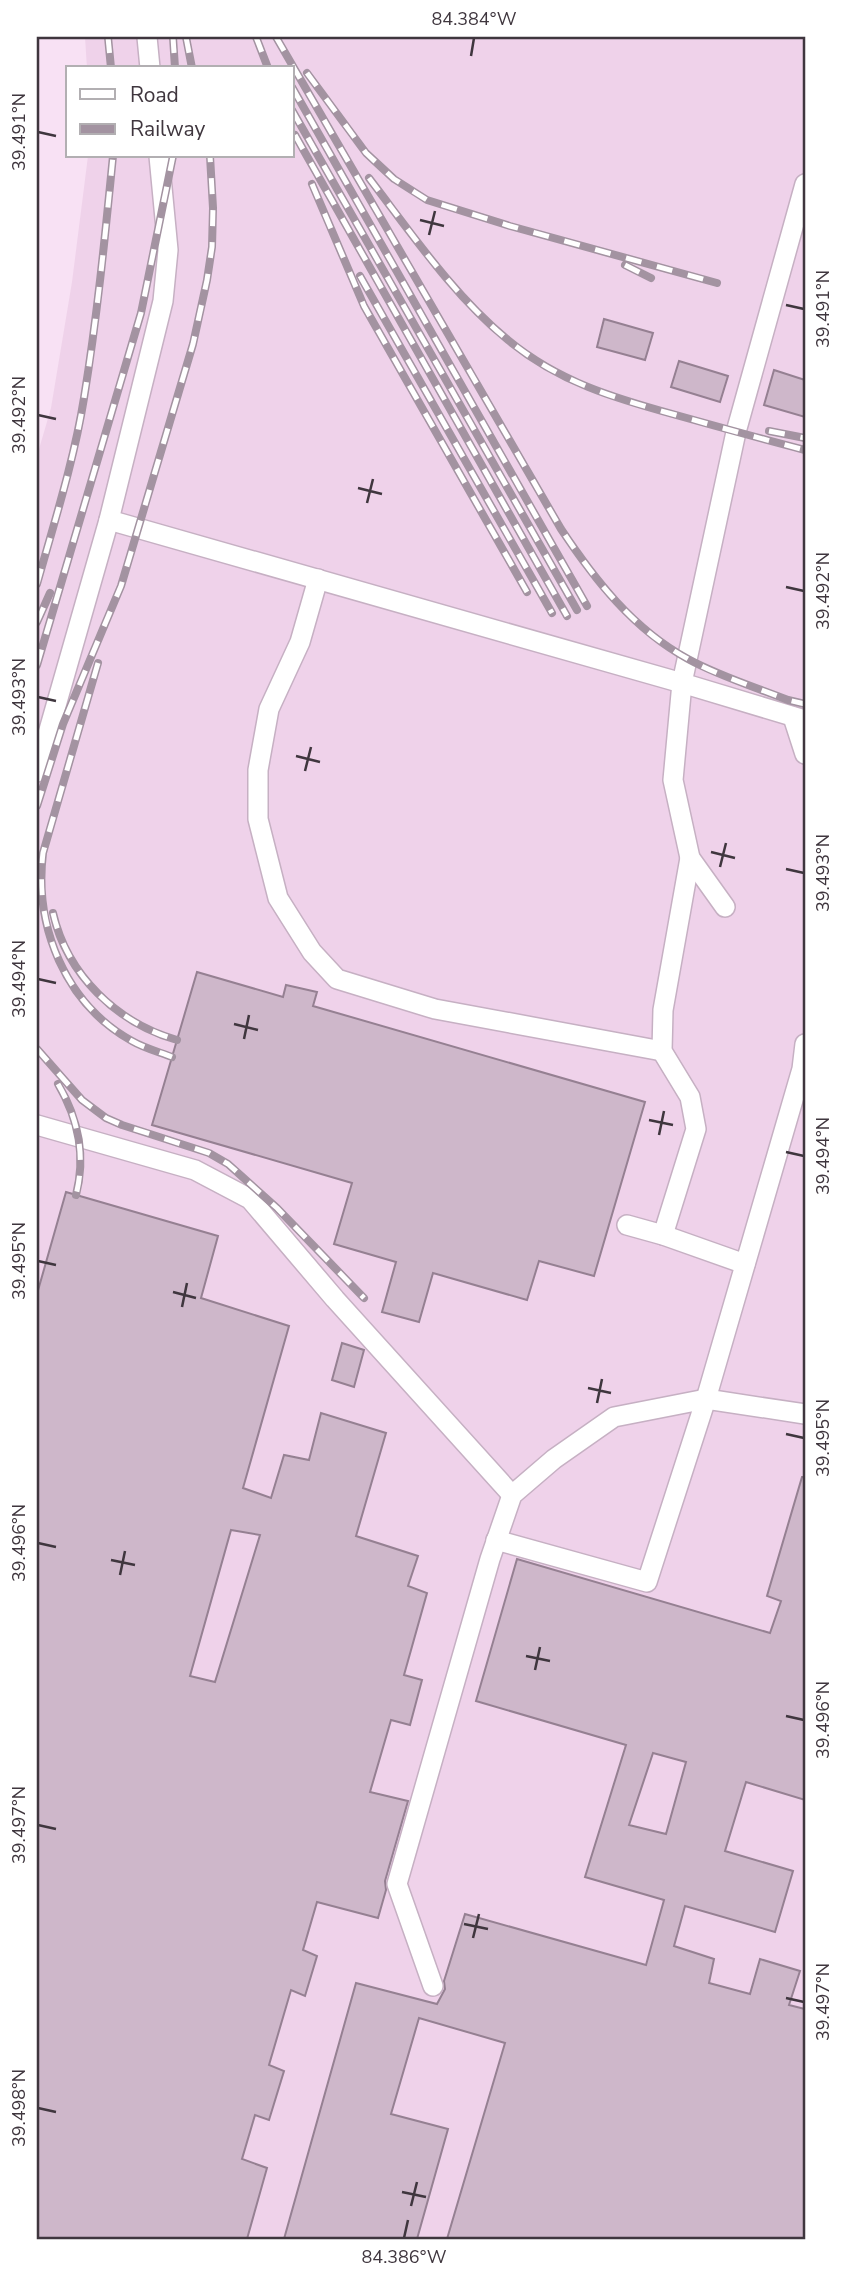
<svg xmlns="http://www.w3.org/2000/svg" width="842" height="2276" font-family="'Nunito Sans',sans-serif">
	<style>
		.built { fill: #efd2ea }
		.building { fill: #ceb7ca; stroke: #958092; stroke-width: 2; fill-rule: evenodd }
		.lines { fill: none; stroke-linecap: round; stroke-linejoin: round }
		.minor-casing { stroke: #c6b0c3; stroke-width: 22 }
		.minor { stroke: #fff; stroke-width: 19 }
		.rail-casing { stroke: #a393a1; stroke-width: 8 }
		.rail { stroke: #fff; stroke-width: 5; stroke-dasharray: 16; stroke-linecap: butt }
		.ticks { fill: none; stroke: #3f363e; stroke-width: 2.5 }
		.neatline { fill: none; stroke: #3f363e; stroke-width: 2.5 }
		.ticks-label { font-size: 18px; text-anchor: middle; fill: #3f363e }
	</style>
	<rect width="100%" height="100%" fill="#f8e1f4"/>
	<!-- built -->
	<polygon class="built" points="85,37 805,37 805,2239 37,2239 37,456 51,408 72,282 88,156 292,156 292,68 87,68"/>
	<!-- building -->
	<g class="building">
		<polygon points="604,319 653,333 645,360 597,347"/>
		<polygon points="679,361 728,376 720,402 671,387"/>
		<polygon points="774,370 805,380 805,417 764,405"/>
		<polygon points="197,972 283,997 286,985 317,992 313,1006 645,1102 594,1276 539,1261 527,1300 433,1273 419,1322 382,1312 396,1262 334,1244 352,1183 152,1125"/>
		<path d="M66,1192L218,1236L201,1298L289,1326L243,1488L271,1498L284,1455L309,1460L321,1413L386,1433L356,1536L418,1556L408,1586L427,1593L404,1675L422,1680L410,1725L391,1720L370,1792L408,1801L385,1881L386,1890L378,1918L317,1902L303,1950L317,1956L305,1996L291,1990L269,2065L284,2071L269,2120L255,2115L242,2159L267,2168L247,2239H37V1294ZM231,1530L260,1535L215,1682L190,1676Z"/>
		<polygon points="342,1343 364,1350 354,1387 332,1380"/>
		<path d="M802,1477H805V1800L746,1782L725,1851L793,1871L775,1932L685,1906L674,1946L714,1959L709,1983L750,1994L760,1959L800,1971L789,2005L805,2009V2239H447L505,2043L419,2018L391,2114L448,2129L417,2239H284L356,1983L437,2004L445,1989L444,1981L465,1914L646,1965L664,1900L585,1877L626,1745L476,1701L517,1559L770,1633L781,1601L767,1596ZM653,1753L686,1762L666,1834L629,1825Z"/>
	</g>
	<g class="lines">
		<!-- minor casing -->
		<g class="minor-casing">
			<g id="minor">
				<polyline points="147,37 150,68"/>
				<polyline points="109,520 682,683 805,720"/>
				<polyline points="318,579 300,642 269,709 258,770 258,819 278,898 312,952 337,979 435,1009 662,1051"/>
				<polyline points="793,717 805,754"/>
				<polyline points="37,772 109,520 163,301 168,250 159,156"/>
				<polyline points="725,907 690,858 673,780 682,683 736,432 805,184"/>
				<polyline points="37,1125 195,1170 250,1199 335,1299 512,1495"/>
				<polyline points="627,1225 663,1235 745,1264"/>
				<polyline points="663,1235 696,1129 690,1097 662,1051 663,1010 690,858"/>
				<polyline points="496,1540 647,1582 706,1399 802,1069 805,1044"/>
				<polyline points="433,1986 397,1884 490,1559 512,1495 554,1459 614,1417 706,1399 805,1414"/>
			</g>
		</g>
		<!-- minor -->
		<use href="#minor" class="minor"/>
		<!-- rail casing -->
		<g class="rail-casing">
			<g id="rail">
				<polyline points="108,37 111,68"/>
				<polyline points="173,37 175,68"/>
				<polyline points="186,37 192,68"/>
				<polyline points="256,37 268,68"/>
				<path d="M276,37L561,529C595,580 633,629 688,659C719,676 755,687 788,700L805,704"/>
				<polyline points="307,73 366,153 394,179 427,200 510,226 717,283"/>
				<polyline points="292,87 587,606"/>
				<polyline points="292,110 577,610"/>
				<polyline points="295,135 567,616"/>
				<path d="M369,178C412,234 453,295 508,340C559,382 614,398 676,415C719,427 762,439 805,450"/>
				<polyline points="312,184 364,306 527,592"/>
				<polyline points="625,265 651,278"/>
				<polyline points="360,276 552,613"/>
				<polyline points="769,431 805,438"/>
				<path d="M37,584C54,523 74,461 84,398C97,318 105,237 113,156"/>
				<polyline points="37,622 50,593"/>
				<path d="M98,663L43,853C34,926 65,1004 132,1041C144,1048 159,1052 172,1057"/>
				<polyline points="37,665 141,313 173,156"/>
				<polyline points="37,806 63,724 121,586 193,344 207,280 212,247 213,208 210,156"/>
				<path d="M53,913C67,975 117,1023 177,1040"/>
				<polyline points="37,1049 82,1100 106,1118 122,1125 209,1153 228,1164 277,1208 364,1298"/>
				<path d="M58,1084C78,1118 86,1156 76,1195"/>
			</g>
		</g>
		<!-- rail -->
		<use href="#rail" class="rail"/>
	</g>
	<!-- ticks -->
	<path class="ticks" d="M471,56L474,38M38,132L56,136M420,220L444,226M429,235L435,211M786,305L804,309M38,415L56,419M358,488L382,494M367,503L373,479M786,587L804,591M38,697L56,701M296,756L320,762M305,771L311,747M711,852L735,858M720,867L726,843M786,869L804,873M38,979L56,983M234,1024L258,1030M244,1039L249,1015M649,1120L673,1125M659,1135L664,1111M786,1152L804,1156M38,1261L56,1265M173,1292L196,1298M182,1307L187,1283M588,1388L611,1393M597,1403L602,1379M786,1434L804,1438M38,1543L56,1547M111,1560L135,1565M120,1575L125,1551M526,1656L550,1661M535,1670L540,1647M786,1716L804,1720M38,1825L56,1829M464,1924L488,1929M473,1938L479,1914M786,1998L804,2002M38,2108L56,2112M402,2192L426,2197M411,2206L417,2182M404,2238L408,2220"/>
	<!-- border -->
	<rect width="842" height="2276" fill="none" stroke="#ffffff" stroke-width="77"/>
	<!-- legend -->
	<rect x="66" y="66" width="228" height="91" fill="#ffffff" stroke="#b2afb2" stroke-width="2"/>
	<rect x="80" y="89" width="35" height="10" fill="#ffffff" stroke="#b2afb2" stroke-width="2"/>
	<text x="130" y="102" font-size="21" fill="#3f363e">Road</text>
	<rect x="80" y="124" width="35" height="10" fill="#a393a1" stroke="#b2afb2" stroke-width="2"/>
	<text x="130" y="136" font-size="21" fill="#3f363e">Railway</text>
	<rect x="38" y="38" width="766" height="2200" class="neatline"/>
	<g class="ticks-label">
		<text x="474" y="25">84.384°W</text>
		<text transform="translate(19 132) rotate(-90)" y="6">39.491°N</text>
		<text transform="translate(823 309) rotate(-90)" y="6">39.491°N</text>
		<text transform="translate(19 415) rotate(-90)" y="6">39.492°N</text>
		<text transform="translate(823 591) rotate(-90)" y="6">39.492°N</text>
		<text transform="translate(19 697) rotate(-90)" y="6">39.493°N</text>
		<text transform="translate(823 873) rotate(-90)" y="6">39.493°N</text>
		<text transform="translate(19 979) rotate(-90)" y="6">39.494°N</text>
		<text transform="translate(823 1156) rotate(-90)" y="6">39.494°N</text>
		<text transform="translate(19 1261) rotate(-90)" y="6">39.495°N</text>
		<text transform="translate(823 1438) rotate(-90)" y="6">39.495°N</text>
		<text transform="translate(19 1543) rotate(-90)" y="6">39.496°N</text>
		<text transform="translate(823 1720) rotate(-90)" y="6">39.496°N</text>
		<text transform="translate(19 1825) rotate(-90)" y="6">39.497°N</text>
		<text transform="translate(823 2002) rotate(-90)" y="6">39.497°N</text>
		<text transform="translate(19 2108) rotate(-90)" y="6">39.498°N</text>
		<text x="404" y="2263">84.386°W</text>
	</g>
</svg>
